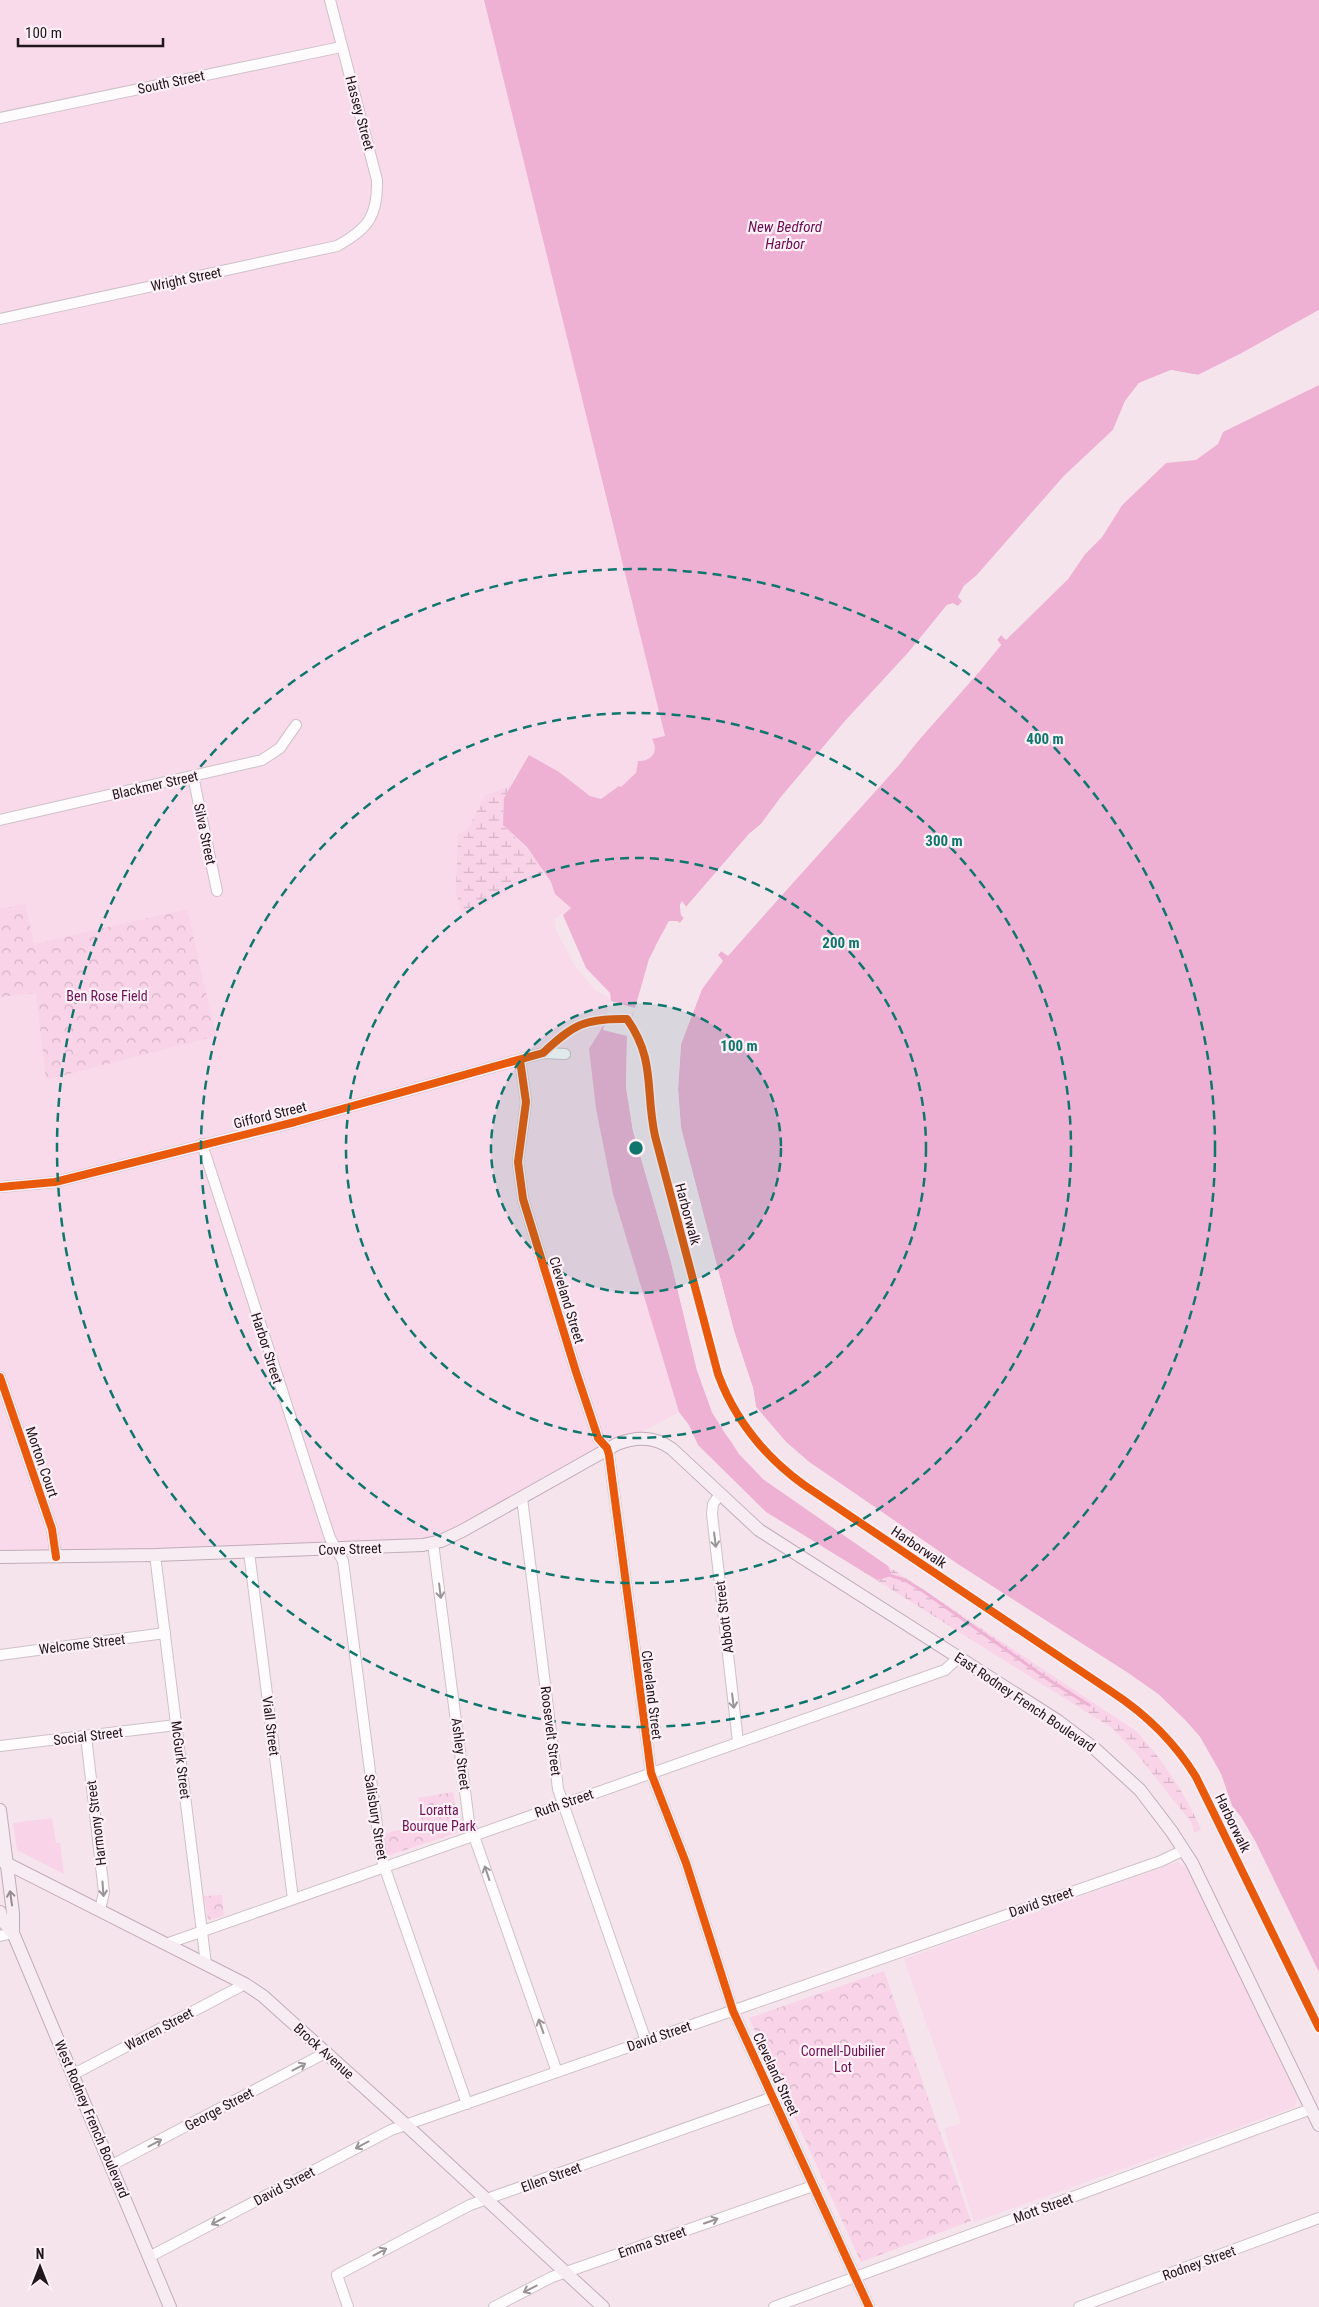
<svg xmlns="http://www.w3.org/2000/svg" width="1319" height="2307" font-family="'Roboto Condensed',sans-serif">
	<style>
		.built { fill: #f8daea }
		.grass { fill: #f9d3e8 }
		.forest { fill: url(#forest-crowns) }
		.wetland { fill: url(#wetland-marsh) }
		.water { fill: #eeb1d4 }
		.pier { fill: #f6e4ed }
		.lines { fill: none; stroke-linecap: round; stroke-linejoin: round }
		.stream { stroke: #eeb1d4; stroke-width: 3 }
		.minor-casing { stroke: #cec1c8; stroke-width: 12 }
		.major-casing { stroke: #c1acb8; stroke-width: 14 }
		.minor { stroke: #fefbfc; stroke-width: 10 }
		.major { stroke: #f6ecf1; stroke-width: 12 }
		.cycleway-casing { stroke: #fdf0f7; stroke-width: 11 }
		.cycleway { stroke: #e8590c; stroke-width: 8 }
		.oneway { stroke: #9b9497 }
		.oneway2 { stroke: #968c91 }
		.ring { fill: none; stroke: #0f766e; stroke-width: 2.5; stroke-dasharray: 9 6 }
		.labels { text-anchor: middle; stroke-width: 4.5; stroke-linejoin: round; paint-order: stroke }
		.street-label { font-size: 14px; fill: #21161c; stroke: #fdf0f7 }
		.park-label { font-size: 14px; fill: #6d1152; stroke: #fdf0f7 }
		.water-label { font-size: 15px; font-style: italic; fill: #6b0e50; stroke: #fdf0f7 }
		.centre { fill: #0f766e; stroke: #fdf0f7; stroke-width: 2.5 }
		.ring-label { font-size: 15px; text-anchor: middle; font-weight: bold; fill: #0f766e; stroke: #fdf0f7; stroke-width: 4.5; stroke-linejoin: round; paint-order: stroke }
	</style>
	<defs>
		<pattern id="forest-crowns" width="20" height="18" patternUnits="userSpaceOnUse" patternTransform="scale(1.25)"><rect width="20" height="18" fill="#f9d3e8"/><path d="M2 6a3 3 0 1 1 6 0M12 15a3 3 0 1 1 6 0" fill="none" stroke="#d5b4c6"/></pattern>
		<pattern id="wetland-marsh" width="20" height="14" patternUnits="userSpaceOnUse" patternTransform="scale(1.25)"><rect width="20" height="14" fill="#f9d3e8"/><path d="M1 5h8M5 5V1M11 12h8M15 12V8" fill="none" stroke="#d5b4c6"/></pattern>
	</defs>
	<rect width="100%" height="100%" fill="#f6e4ed"/>
	<!-- built -->
	<g class="built">
		<polygon points="0,0 484,0 665,736 654,744 654,754 650,758 638,761 636,773 621,788 619,786 601,799 590,796 559,772 515,776 511,786 544,875 551,882 555,894 571,908 610,1001 603,1030 589,1049 596,1109 613,1194 679,1412 447,1538 0,1557"/>
		<polygon points="1177,1862 1189,1869 1297,2097 1295,2107 974,2222 944,2129 961,2123 904,1959"/>
	</g>
	<!-- grass -->
	<polygon class="grass" points="52,1818 56,1843 60,1843 64,1874 17,1850 13,1823"/>
	<!-- forest -->
	<g class="forest">
		<polygon points="25,904 34,944 187,909 216,1036 46,1080 36,993 0,997 0,909"/>
		<polygon points="453,1792 459,1832 387,1856 383,1834 421,1824 418,1798"/>
		<polygon points="222,1895 224,1916 208,1920 204,1896"/>
		<polygon points="884,1971 971,2221 861,2262 749,2018"/>
	</g>
	<!-- wetland -->
	<g class="wetland">
		<path d="M511,786L504,798L503,825C518,842 536,853 544,875L512,885L505,893L467,914L461,913L456,891L458,834L468,829L485,795Z"/>
		<path d="M803,1534L847,1539L1136,1731C1166,1764 1182,1789 1201,1829L1195,1833L1191,1822L1136,1753L1112,1728Z"/>
	</g>
	<!-- water -->
	<g class="water">
		<path d="M484,0H1319V310L1242,353L1198,375L1171,370L1139,383L1125,401L1113,430L1064,476L977,575L964,586L958,597L963,601L958,606L947,605L908,653L846,720L781,797L761,824L749,834L686,907L682,901L680,905L681,915L684,918L680,923L669,921L649,959L627,1036L626,1087L633,1131L670,1258L697,1370L712,1412L726,1435L763,1479L888,1566L892,1576L877,1580L766,1512L698,1445L689,1425L679,1412L613,1194L596,1109L589,1049C600,1030 612,1018 610,994L596,988L557,919L571,908L555,894L551,882L527,847L503,825L504,798L529,755L559,772L590,796L601,799L619,786L621,787L636,773L638,761C652,761 659,752 652,739L665,736Z"/>
		<polygon points="1319,385 1319,1972 1255,1841 1241,1817 1232,1806 1221,1774 1200,1737 1185,1720 1158,1694 1128,1673 959,1565 809,1462 786,1442 756,1407 753,1388 734,1331 681,1128 678,1089 681,1044 702,989 722,961 718,955 721,951 728,955 900,764 928,728 1001,645 997,640 1001,635 1006,639 1068,579 1085,554 1102,537 1122,505 1166,463 1196,460 1218,444 1223,432"/>
	</g>
	<!-- pier -->
	<g class="pier">
		<polygon points="1319,310 1319,313 1294,328 1209,373 1193,378 1171,373 1140,385 1127,402 1115,431 1066,478 979,577 966,588 961,596 965,601 958,609 953,606 948,607 910,655 848,722 783,798 763,826 751,836 688,909 685,909 682,906 687,919 681,926 671,923 652,960 640,1005 633,1013 628,1035 630,1035 631,1048 628,1087 635,1131 672,1257 699,1370 714,1411 741,1452 765,1477 821,1518 885,1559 892,1568 763,1479 739,1454 712,1412 697,1370 670,1258 633,1131 626,1087 627,1036 603,1030 610,1002 608,997 595,990 575,966 556,930 555,919 571,908 563,915 586,968 610,993 611,1001 635,1008 656,945 669,921 677,921 680,923 684,918 681,915 680,905 682,901 686,907 749,834 761,824 781,797 846,720 908,653 947,605 953,603 958,606 962,601 958,597 964,586 977,575 1064,476 1113,430 1125,401 1139,383 1171,370 1198,375 1242,353"/>
		<polygon points="1319,382 1319,385 1310,389 1220,432 1259,409"/>
		<polygon points="1169,460 1122,505 1102,537 1085,554 1068,579 1006,640 1001,635 997,639 1001,645 980,671 728,956 721,951 718,955 723,961 702,989 681,1044 678,1089 681,1128 734,1331 753,1388 756,1407 786,1442 809,1462 959,1565 1128,1673 1158,1694 1185,1720 1200,1737 1221,1774 1232,1806 1241,1817 1255,1841 1319,1974 1253,1842 1230,1807 1219,1775 1208,1754 1183,1722 1156,1696 1126,1675 958,1567 808,1464 784,1444 754,1409 751,1389 732,1331 679,1128 675,1089 679,1044 700,988 719,961 716,954 721,948 728,952 752,927 978,669 998,645 995,638 1001,633 1006,636 1066,577 1083,553 1100,536 1120,503 1164,461"/>
	</g>
	<g class="lines">
		<!-- stream -->
		<polyline class="stream" points="892,1576 905,1580 923,1591 1046,1678 1089,1705"/>
		<!-- minor casing -->
		<g class="minor-casing">
			<g id="minor">
				<polyline points="0,118 341,47"/>
				<path d="M0,319L337,246C368,229 378,216 377,180L330,0"/>
				<polyline points="193,776 217,891"/>
				<polyline points="0,820 262,760 280,748 296,725"/>
				<polyline points="520,1060 526,1102 518,1162 523,1199 576,1372 598,1438 607,1448 609,1455 651,1773 686,1863 733,2011 869,2307"/>
				<polyline points="202,1144 330,1538 343,1561 381,1857 467,2104"/>
				<polyline points="0,1187 55,1182 295,1122 543,1053 565,1054"/>
				<polyline points="0,1377 52,1529 56,1557"/>
				<polyline points="720,1494 713,1504 712,1514 738,1742"/>
				<polyline points="522,1498 558,1789 646,2041"/>
				<polyline points="433,1543 469,1822 557,2072"/>
				<polyline points="249,1552 293,1899"/>
				<polyline points="155,1555 206,1964"/>
				<polyline points="0,1655 165,1633"/>
				<polyline points="86,1736 104,1892 100,1910"/>
				<polyline points="0,1746 176,1725"/>
				<polyline points="0,1936 13,1933"/>
				<polyline points="166,1944 945,1670 958,1658"/>
				<polyline points="74,2074 245,1984"/>
				<polyline points="112,2165 327,2052"/>
				<polyline points="149,2257 391,2130 1161,1861 1184,1850"/>
				<polyline points="348,2307 337,2275 470,2205 773,2097"/>
				<polyline points="494,2307 552,2277 813,2186"/>
				<polyline points="774,2307 1311,2109"/>
				<polyline points="1079,2307 1319,2218"/>
			</g>
		</g>
		<!-- major casing -->
		<g class="major-casing">
			<g id="major">
				<path d="M0,1557L155,1555L423,1545L441,1541L462,1531L617,1444C637,1436 655,1436 672,1449L759,1530L1058,1721L1094,1748L1140,1790L1172,1832L1192,1863L1319,2125"/>
				<polyline points="0,1810 13,1913 13,1933"/>
				<polyline points="0,1860 245,1984 263,1996 406,2125 603,2307"/>
				<polyline points="0,1912 2,1920 13,1933 170,2307"/>
			</g>
		</g>
		<!-- minor -->
		<use href="#minor" class="minor"/>
		<!-- major -->
		<use href="#major" class="major"/>
		<!-- cycleway casing -->
		<g class="cycleway-casing">
			<g id="cycleway">
				<polyline points="520,1060 526,1102 518,1162 523,1199 576,1372 598,1438 607,1448 609,1455 651,1773 686,1863 733,2011 869,2307"/>
				<path d="M0,1187L55,1182L295,1122L543,1053C573,1025 584,1018 627,1019C656,1060 645,1091 655,1136L718,1374C735,1420 764,1456 804,1485L1112,1692C1147,1715 1174,1741 1196,1777L1319,2028"/>
				<polyline points="0,1377 52,1529 56,1557"/>
			</g>
		</g>
		<!-- cycleway -->
		<use href="#cycleway" class="cycleway"/>
	</g>
	<!-- one-way arrows -->
	<defs><path id="oneway-shaft" d="M-6 0H5M1.5-3L5.5 0L1.5 3" fill="none" stroke-width="1.6" stroke-linecap="round" stroke-linejoin="round" transform="scale(1.25)"/></defs>
	<g class="oneway">
		<use href="#oneway-shaft" transform="translate(715 1540) rotate(83)"/>
		<use href="#oneway-shaft" transform="translate(440 1591) rotate(83)"/>
		<use href="#oneway-shaft" transform="translate(733 1701) rotate(83)"/>
		<use href="#oneway-shaft" transform="translate(487 1873) rotate(-109)"/>
		<use href="#oneway-shaft" transform="translate(103 1889) rotate(86)"/>
		<use href="#oneway-shaft" transform="translate(541 2026) rotate(-109)"/>
		<use href="#oneway-shaft" transform="translate(299 2067) rotate(-28)"/>
		<use href="#oneway-shaft" transform="translate(155 2143) rotate(-28)"/>
		<use href="#oneway-shaft" transform="translate(362 2145) rotate(152)"/>
		<use href="#oneway-shaft" transform="translate(218 2221) rotate(152)"/>
		<use href="#oneway-shaft" transform="translate(711 2221) rotate(-19)"/>
		<use href="#oneway-shaft" transform="translate(380 2252) rotate(-28)"/>
		<use href="#oneway-shaft" transform="translate(530 2289) rotate(153)"/>
	</g>
	<use class="oneway2" href="#oneway-shaft" transform="translate(11 1898) rotate(-98)"/>
	<!-- distance rings -->
	<circle cx="636" cy="1148" r="145" fill="#0f766e" fill-opacity=".12"/>
	<g class="ring">
		<circle cx="636" cy="1148" r="145"/>
		<circle cx="636" cy="1148" r="290"/>
		<circle cx="636" cy="1148" r="435"/>
		<circle cx="636" cy="1148" r="579"/>
	</g>
	<g class="labels">
		<!-- street labels -->
		<g class="street-label">
			<text transform="translate(171 82) rotate(-12)" y="5">South Street</text>
			<text transform="translate(360 113) rotate(75)" y="5">Hassey Street</text>
			<text transform="translate(186 279) rotate(-12)" y="5">Wright Street</text>
			<text transform="translate(155 785) rotate(-13)" y="5">Blackmer Street</text>
			<text transform="translate(205 834) rotate(78)" y="5">Silva Street</text>
			<text transform="translate(270 1115) rotate(-14)" y="5">Gifford Street</text>
			<text transform="translate(688 1214) rotate(75)" y="5">Harborwalk</text>
			<text transform="translate(567 1300) rotate(73)" y="5">Cleveland Street</text>
			<text transform="translate(267 1348) rotate(72)" y="5">Harbor Street</text>
			<text transform="translate(42 1462) rotate(71)" y="5">Morton Court</text>
			<text transform="translate(919 1547) rotate(34)" y="5">Harborwalk</text>
			<text transform="translate(350 1549) rotate(-2)" y="5">Cove Street</text>
			<text transform="translate(724 1617) rotate(-97)" y="5">Abbott Street</text>
			<text transform="translate(82 1644) rotate(-7)" y="5">Welcome Street</text>
			<text transform="translate(652 1695) rotate(83)" y="5">Cleveland Street</text>
			<text transform="translate(1025 1702) rotate(34)" y="5">East Rodney French Boulevard</text>
			<text transform="translate(271 1726) rotate(83)" y="5">Viall Street</text>
			<text transform="translate(551 1731) rotate(83)" y="5">Roosevelt Street</text>
			<text transform="translate(88 1736) rotate(-7)" y="5">Social Street</text>
			<text transform="translate(461 1754) rotate(83)" y="5">Ashley Street</text>
			<text transform="translate(181 1760) rotate(83)" y="5">McGurk Street</text>
			<text transform="translate(564 1803) rotate(-19)" y="5">Ruth Street</text>
			<text transform="translate(376 1817) rotate(81)" y="5">Salisbury Street</text>
			<text transform="translate(96 1823) rotate(-97)" y="5">Harmony Street</text>
			<text transform="translate(1233 1823) rotate(64)" y="5">Harborwalk</text>
			<text transform="translate(1041 1902) rotate(-19)" y="5">David Street</text>
			<text transform="translate(159 2029) rotate(-28)" y="5">Warren Street</text>
			<text transform="translate(659 2036) rotate(-19)" y="5">David Street</text>
			<text transform="translate(324 2051) rotate(42)" y="5">Brock Avenue</text>
			<text transform="translate(776 2074) rotate(65)" y="5">Cleveland Street</text>
			<text transform="translate(219 2109) rotate(-28)" y="5">George Street</text>
			<text transform="translate(92 2119) rotate(67)" y="5">West Rodney French Boulevard</text>
			<text transform="translate(551 2177) rotate(-20)" y="5">Ellen Street</text>
			<text transform="translate(284 2186) rotate(-28)" y="5">David Street</text>
			<text transform="translate(1043 2208) rotate(-20)" y="5">Mott Street</text>
			<text transform="translate(652 2242) rotate(-19)" y="5">Emma Street</text>
			<text transform="translate(1199 2263) rotate(-20)" y="5">Rodney Street</text>
		</g>
		<!-- park labels -->
		<g class="park-label">
			<text x="107" y="1001">Ben Rose Field</text>
			<text x="439" y="1815">Loratta<tspan x="439" dy="16">Bourque Park</tspan></text>
			<text x="843" y="2056">Cornell-Dubilier<tspan x="843" dy="16">Lot</tspan></text>
		</g>
		<!-- water labels -->
		<g class="water-label">
			<text x="785" y="232">New Bedford<tspan x="785" dy="17">Harbor</tspan></text>
		</g>
	</g>
	<circle cx="636" cy="1148" r="8" class="centre"/>
	<g class="ring-label">
		<text x="1045" y="744">400 m</text>
		<text x="944" y="846">300 m</text>
		<text x="841" y="948">200 m</text>
		<text x="739" y="1051">100 m</text>
	</g>
	<!-- north arrow -->
	<g transform="translate(40 2267)" stroke="#fdf0f7" stroke-width="4" paint-order="stroke">
	<path d="M0-4L9 19L0 12L-9 19Z" fill="#21161c"/>
	<text y="-8" font-size="14" font-weight="bold" text-anchor="middle" fill="#21161c">N</text>
	</g>
	<!-- scale -->
	<path d="M18 38v8h145v-8" fill="none" stroke="#21161c" stroke-width="2.5"/>
	<text x="25" y="38" font-size="15" fill="#21161c" stroke="#fdf0f7" stroke-width="4" paint-order="stroke">100 m</text>
</svg>
